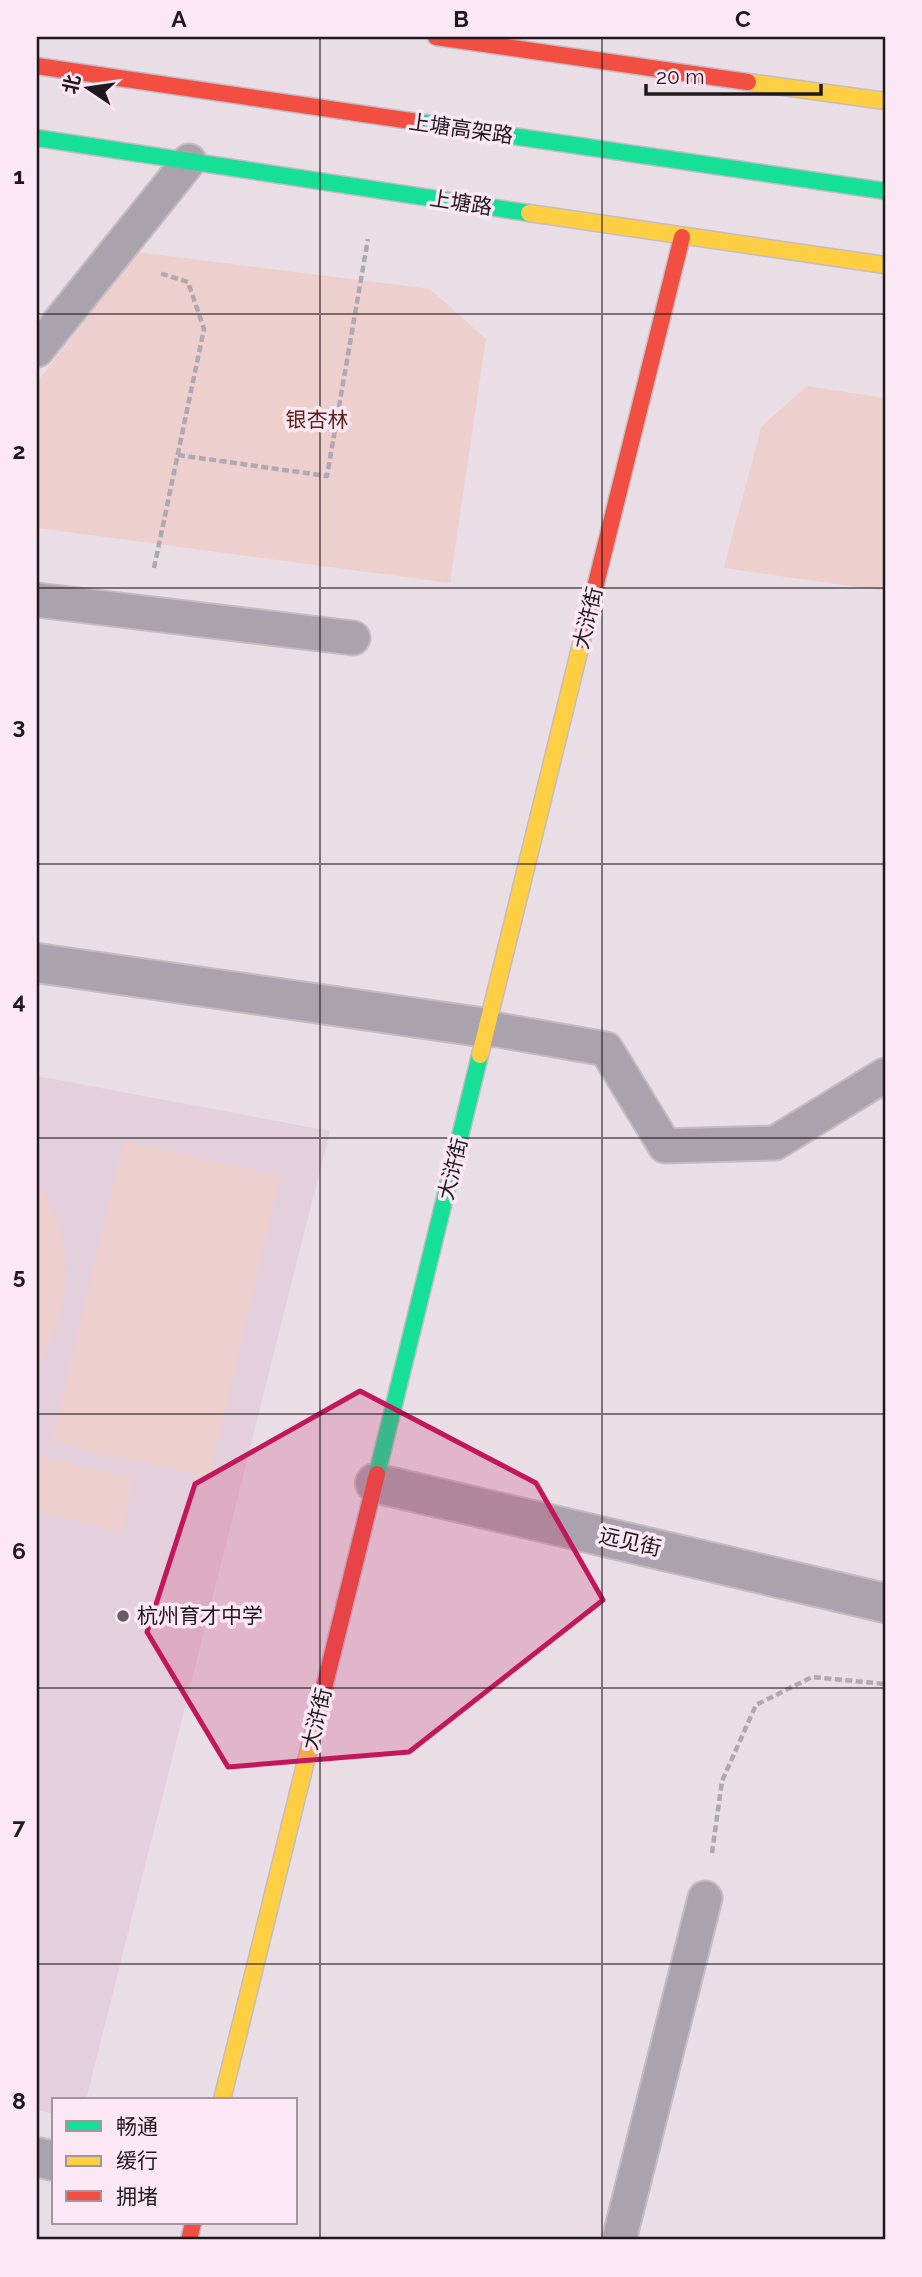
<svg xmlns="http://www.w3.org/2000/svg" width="922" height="2277" font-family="Raleway,'Noto Sans SC',sans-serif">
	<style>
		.built { fill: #e4d0dc }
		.green { fill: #edcfcd }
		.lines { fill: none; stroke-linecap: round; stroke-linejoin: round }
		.lane-casing { stroke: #c5bbc1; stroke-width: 37 }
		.street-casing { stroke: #c5bbc1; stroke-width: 42 }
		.fast-casing { stroke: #c5bbc1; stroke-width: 19 }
		.slow-casing { stroke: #c5bbc1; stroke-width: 19 }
		.jam-casing { stroke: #c5bbc1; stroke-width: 19 }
		.path { stroke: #afa8b0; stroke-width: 4.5; stroke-dasharray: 7 3.5; stroke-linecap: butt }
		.lane { stroke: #aaa2ac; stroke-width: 33 }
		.street { stroke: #aaa2ac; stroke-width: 38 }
		.fast { stroke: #16e098; stroke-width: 16 }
		.slow { stroke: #ffcf43; stroke-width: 16 }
		.jam { stroke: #f24e42; stroke-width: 16 }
		.marked { fill: #c2185b; fill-opacity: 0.2; stroke: #c2185b; stroke-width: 5; stroke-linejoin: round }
		.grid { fill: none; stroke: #1f181c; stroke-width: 2; stroke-opacity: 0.55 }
		.poi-dot { fill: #665d63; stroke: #fce7f4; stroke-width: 2.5 }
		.labels { text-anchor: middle; stroke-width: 7; stroke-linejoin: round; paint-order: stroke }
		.street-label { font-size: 21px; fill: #1f181c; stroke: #fce7f4 }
		.park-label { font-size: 21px; fill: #5b2419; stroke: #fce7f4 }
		.poi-label { font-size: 21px; fill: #1f181c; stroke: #fce7f4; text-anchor: start }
		.neatline { fill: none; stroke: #1f181c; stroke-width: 2.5 }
		.grid-label { font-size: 23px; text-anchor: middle; font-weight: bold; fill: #1f181c }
	</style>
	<rect width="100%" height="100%" fill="#eadee6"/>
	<!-- built -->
	<polygon class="built" points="37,1076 330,1131 86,2100 54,2100 54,2114 37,2110"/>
	<!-- green -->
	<g class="green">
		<polygon points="138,252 430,289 486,339 450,583 37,528 37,382"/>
		<polygon points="807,386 885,398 885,591 724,568 761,427"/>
		<polygon points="124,1141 280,1176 209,1477 52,1442"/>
		<path d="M37,1180C66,1226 74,1276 55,1329C51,1343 43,1356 37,1369Z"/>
		<polygon points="37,1455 133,1478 122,1531 37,1512"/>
	</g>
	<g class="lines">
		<!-- lane casing -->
		<g class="lane-casing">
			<g id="lane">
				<polyline points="37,350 189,161"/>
				<polyline points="37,600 353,638"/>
				<polyline points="487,1028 606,1049 665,1146 775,1143 885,1075"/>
				<polyline points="619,2240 705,1898"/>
			</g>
		</g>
		<!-- street casing -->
		<g class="street-casing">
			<g id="street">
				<polyline points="37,963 487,1028"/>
				<polyline points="375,1483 885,1603"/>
				<polyline points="37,2157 54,2161"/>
			</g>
		</g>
		<!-- fast casing -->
		<g class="fast-casing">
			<g id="fast">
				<polyline points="418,122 885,191"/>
				<polyline points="37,138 529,213"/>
				<polyline points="377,1474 480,1055"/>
			</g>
		</g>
		<!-- slow casing -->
		<g class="slow-casing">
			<g id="slow">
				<polyline points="748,82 885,101"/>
				<polyline points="529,213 885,265"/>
				<polyline points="480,1055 582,640"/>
				<polyline points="222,2100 324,1688"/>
			</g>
		</g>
		<!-- jam casing -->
		<g class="jam-casing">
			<g id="jam">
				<polyline points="436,37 748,82"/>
				<polyline points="37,66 418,122"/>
				<polyline points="582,640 682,237"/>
				<polyline points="324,1688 377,1474"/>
				<polyline points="189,2240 193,2223"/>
			</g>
		</g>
		<!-- path -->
		<g class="path">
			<polyline points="178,455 327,476 368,239"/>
			<polyline points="154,568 204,329 188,282 159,273"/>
			<polyline points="712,1853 722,1781 756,1705 812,1677 885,1684"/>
		</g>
		<!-- lane -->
		<use href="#lane" class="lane"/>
		<!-- street -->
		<use href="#street" class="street"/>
		<!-- fast -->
		<use href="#fast" class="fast"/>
		<!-- slow -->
		<use href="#slow" class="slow"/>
		<!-- jam -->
		<use href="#jam" class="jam"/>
	</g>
	<!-- marked area -->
	<path class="marked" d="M360,1391L536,1483L603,1600L409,1752L228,1767L147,1632L195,1484Z"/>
	<!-- grid -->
	<path class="grid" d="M320,37V2240M602,37V2240M37,314H885M37,588H885M37,864H885M37,1138H885M37,1414H885M37,1688H885M37,1964H885"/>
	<!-- markers -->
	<circle class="poi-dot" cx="123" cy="1616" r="7"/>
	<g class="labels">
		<!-- street labels -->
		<g class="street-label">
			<text transform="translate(461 129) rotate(8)" y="7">上塘高架路</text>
			<text transform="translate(461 203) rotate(9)" y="7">上塘路</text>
			<text transform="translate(588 618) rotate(-76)" y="7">大浒街</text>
			<text transform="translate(453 1169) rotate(-76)" y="7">大浒街</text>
			<text transform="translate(630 1542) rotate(13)" y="7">远见街</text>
			<text transform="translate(317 1719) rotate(-76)" y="7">大浒街</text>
		</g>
		<!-- park labels -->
		<g class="park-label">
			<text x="317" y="427">银杏林</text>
		</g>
		<!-- poi labels -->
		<g class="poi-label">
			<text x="137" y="1623">杭州育才中学</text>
		</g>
	</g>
	<!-- border -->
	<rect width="922" height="2277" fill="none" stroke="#fce7f4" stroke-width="77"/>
	<!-- legend -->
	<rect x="52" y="2098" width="245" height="126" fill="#fce7f4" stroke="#a4949e" stroke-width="2"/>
	<rect x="66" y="2121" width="35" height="10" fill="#16e098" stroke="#a4949e" stroke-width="2"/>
	<text x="116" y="2134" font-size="21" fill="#1f181c">畅通</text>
	<rect x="66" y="2156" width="35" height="10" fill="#ffcf43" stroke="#a4949e" stroke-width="2"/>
	<text x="116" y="2168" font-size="21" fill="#1f181c">缓行</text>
	<rect x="66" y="2191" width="35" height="10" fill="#f24e42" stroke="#a4949e" stroke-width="2"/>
	<text x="116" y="2204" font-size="21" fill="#1f181c">拥堵</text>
	<!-- north arrow -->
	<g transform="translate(88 88) rotate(283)" stroke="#fce7f4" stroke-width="5" paint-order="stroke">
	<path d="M0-5L12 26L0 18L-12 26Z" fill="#1f181c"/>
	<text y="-10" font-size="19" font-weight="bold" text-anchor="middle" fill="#1f181c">北</text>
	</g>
	<!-- scale -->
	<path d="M646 84v10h175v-10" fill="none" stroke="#1f181c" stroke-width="3.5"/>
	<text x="656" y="84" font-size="21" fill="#1f181c" stroke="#fce7f4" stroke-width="5" paint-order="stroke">20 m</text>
	<rect x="38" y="38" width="846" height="2200" class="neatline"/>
	<g class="grid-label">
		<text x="179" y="27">A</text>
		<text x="461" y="27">B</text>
		<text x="743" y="27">C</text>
		<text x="19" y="184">1</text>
		<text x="19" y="459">2</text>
		<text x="19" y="734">3</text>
		<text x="19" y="1009">4</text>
		<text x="19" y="1284">5</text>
		<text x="19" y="1559">6</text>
		<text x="19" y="1834">7</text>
		<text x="19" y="2109">8</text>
	</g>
</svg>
